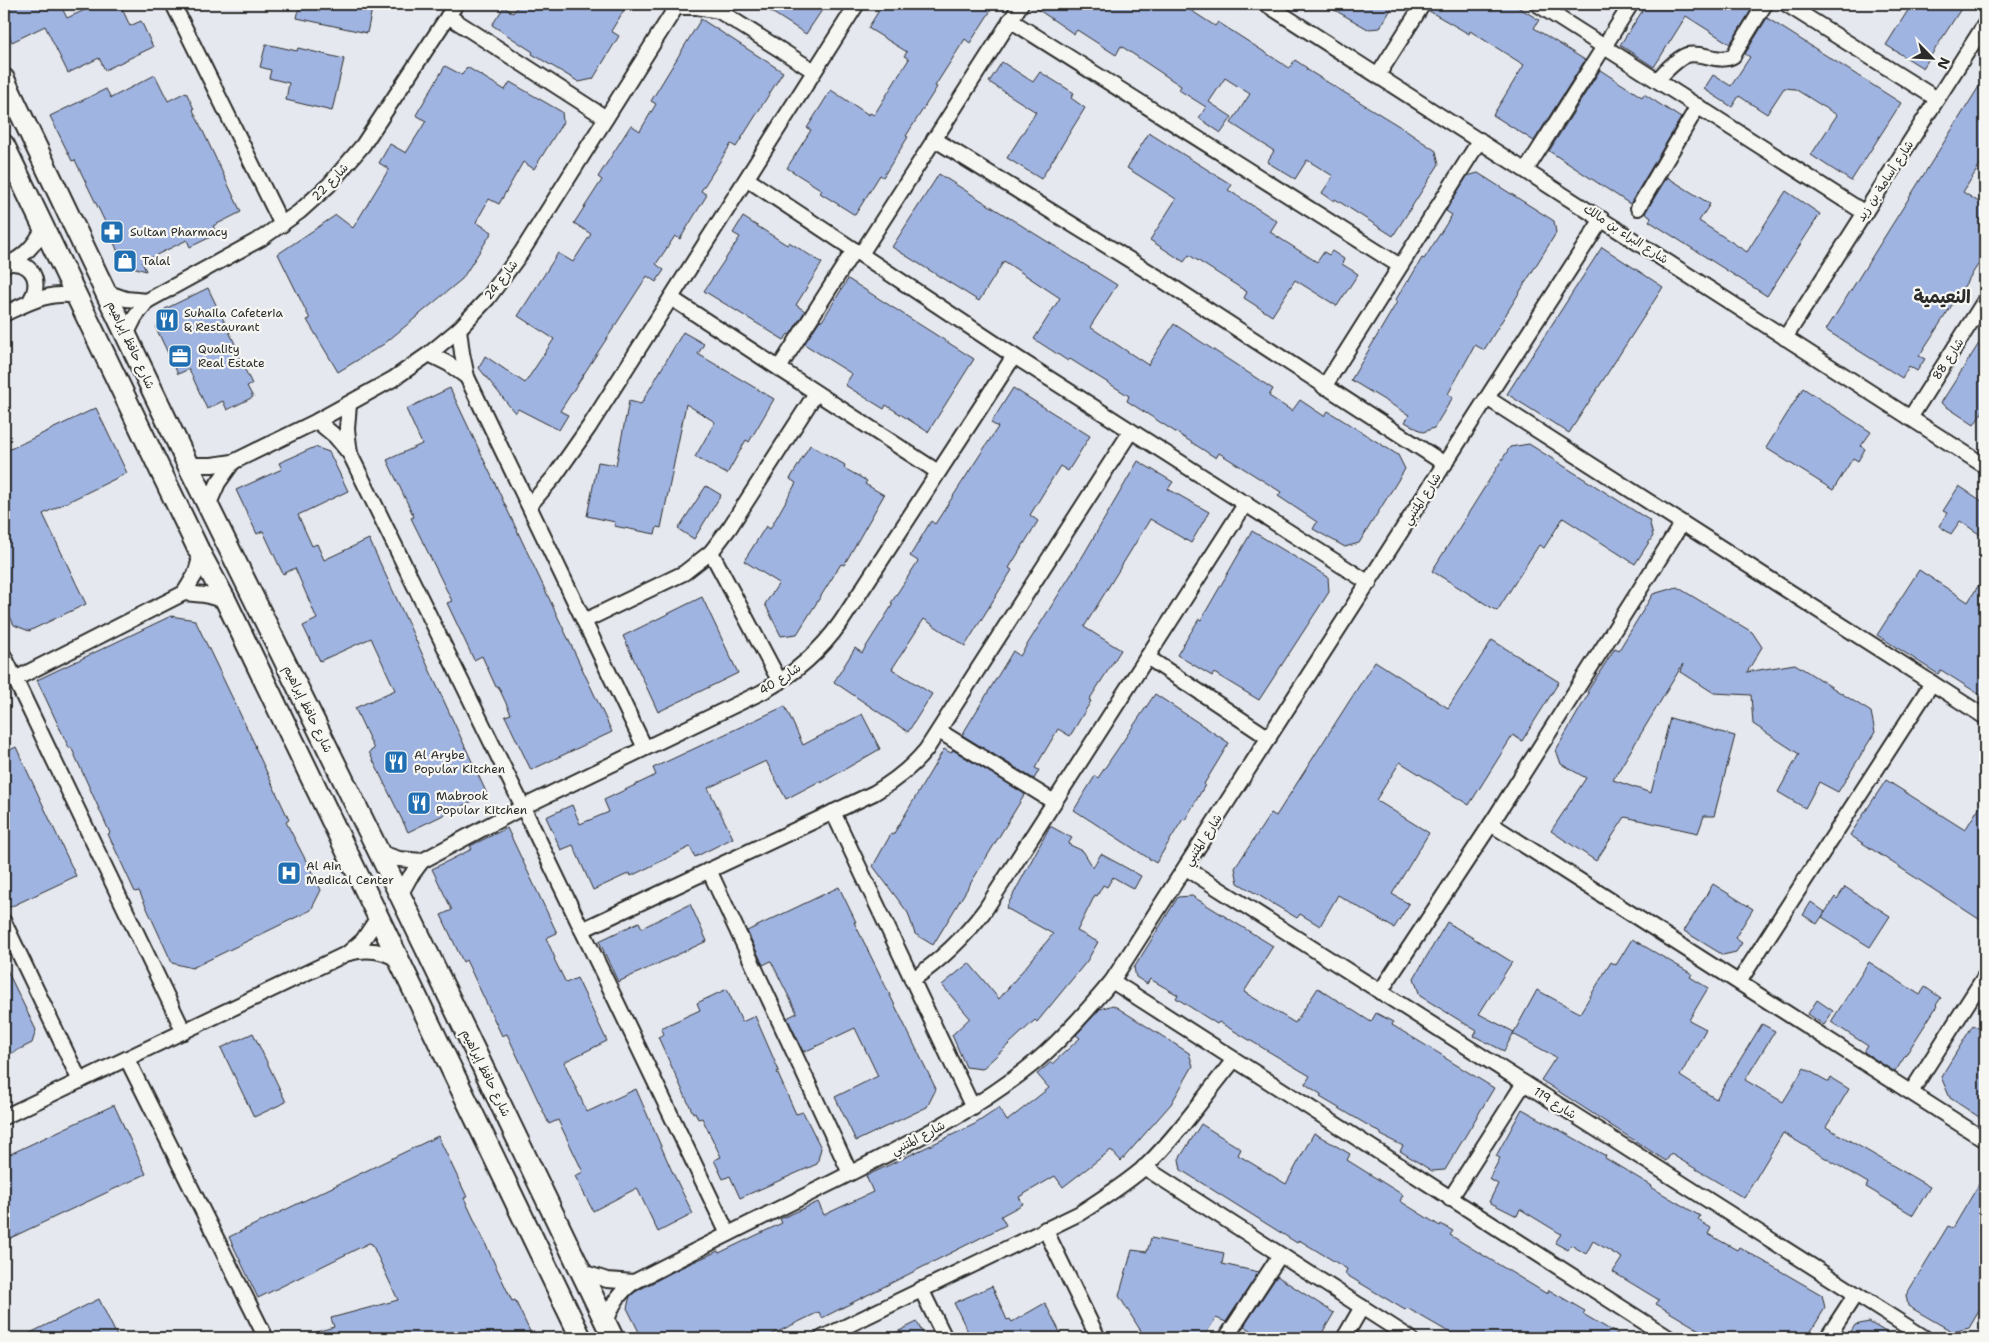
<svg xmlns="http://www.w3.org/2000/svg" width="1989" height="1342" font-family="'Shantell Sans','Playpen Sans Arabic',sans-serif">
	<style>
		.building { fill: #a0b4e2; stroke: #2b2b2b }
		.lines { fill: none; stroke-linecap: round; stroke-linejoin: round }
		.street-casing { stroke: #2b2b2b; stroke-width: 18 }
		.secondary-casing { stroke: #2b2b2b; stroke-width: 24 }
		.street { stroke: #f6f6f2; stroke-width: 14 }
		.secondary { stroke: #f6f6f2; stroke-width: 20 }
		.labels { text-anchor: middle; stroke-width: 4.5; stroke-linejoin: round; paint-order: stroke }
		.street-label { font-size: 12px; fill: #2b2b2b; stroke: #f6f6f2 }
		.poi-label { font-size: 12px; fill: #2b2b2b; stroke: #f6f6f2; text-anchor: start }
		.district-label { font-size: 18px; font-weight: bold; fill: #2b2b2b; stroke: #f6f6f2 }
	</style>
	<rect width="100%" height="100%" fill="#e5e9ef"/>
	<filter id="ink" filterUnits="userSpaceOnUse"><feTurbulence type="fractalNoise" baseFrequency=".02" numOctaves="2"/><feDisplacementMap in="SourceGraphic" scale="10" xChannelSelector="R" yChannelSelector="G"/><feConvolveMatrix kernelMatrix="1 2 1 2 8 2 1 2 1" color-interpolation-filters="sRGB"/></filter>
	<g filter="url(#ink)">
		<!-- building -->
		<g class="building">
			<polygon points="4,4 60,4 67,18 98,4 120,4 130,26 141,21 153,47 105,70 99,58 68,73 45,26 12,42 4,25"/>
			<polygon points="300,4 373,4 367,33 297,18"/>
			<polygon points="519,4 628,4 611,31 619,36 593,79 579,82 532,54 533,52 492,25 504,7 513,13"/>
			<polygon points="759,4 826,4 806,34"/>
			<polygon points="883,4 995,4 970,43 965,39 935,86 937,87 906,136 908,137 883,177 880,175 855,215 820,193 822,190 787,168 811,130 807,128 831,90 869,115 870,113 874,115 909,59 904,56 907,52 868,28"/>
			<polygon points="1030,4 1181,4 1215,26 1218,22 1289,68 1295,60 1307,68 1306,69 1399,126 1436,151 1439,164 1393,236 1335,199 1334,201 1322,193 1333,176 1307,160 1295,179 1267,162 1274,151 1231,123 1250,94 1225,78 1209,102 1232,117 1221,133 1199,118 1206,107 1179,90 1181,86 1121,46 1116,55 1077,30 1074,34"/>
			<polygon points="1324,4 1394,4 1380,28 1368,29"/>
			<polygon points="1432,4 1513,4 1539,20 1534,28 1585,60 1534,141 1493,115 1524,65 1470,31 1469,34 1429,11"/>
			<polygon points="1647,4 1755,4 1730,44 1686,16 1654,67 1620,45"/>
			<polygon points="1912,4 1964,4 1923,68 1886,45"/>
			<polygon points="1767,18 1901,103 1851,181 1811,155 1837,115 1795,89 1784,88 1767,114 1739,96 1732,107 1704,89 1713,75 1731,86 1750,57 1745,54"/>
			<polygon points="701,19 783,72 736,147 731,144 701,191 707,195 680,239 675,236 656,264 664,270 656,282 647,276 560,411 568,415 559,430 518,409 515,413 479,368 485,356 525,383 554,339 518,316 558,253 573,262 591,234 574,223 602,180 598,177 631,125 640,131 656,104 651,101"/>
			<polygon points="266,44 297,51 298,48 344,59 332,111 286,100 289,83 269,78 271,70 260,67"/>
			<polygon points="1002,62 1033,82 1040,72 1074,93 1071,98 1085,108 1041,179 1007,158 1036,112 989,82"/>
			<polygon points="445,66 462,75 467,67 505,90 510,82 562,112 563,122 534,169 523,162 499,204 489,199 476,222 492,232 462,279 384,344 338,372 307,320 310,319 278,254 336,215 353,228 389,169 379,163 390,144 406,153 426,121 416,115"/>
			<polygon points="1600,70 1642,97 1644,94 1681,118 1630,204 1549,151"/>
			<polygon points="155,75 168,101 186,92 194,109 193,110 241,212 213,226 217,234 190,247 187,240 142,262 146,271 123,264 107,226 75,160 72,161 50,116 106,89 111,98"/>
			<polygon points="1985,77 1985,157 1963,192 1985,206 1985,245 1979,255 1983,257 1919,356 1925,359 1917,371 1909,366 1902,378 1826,330"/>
			<polygon points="1149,133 1232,185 1228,190 1277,221 1270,232 1317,262 1324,252 1329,255 1332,251 1344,259 1342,264 1358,274 1337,306 1295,280 1272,316 1244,298 1247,292 1189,255 1184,262 1150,240 1176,199 1127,168"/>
			<polygon points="1478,173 1554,221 1556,233 1484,350 1475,345 1448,394 1453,397 1434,428 1423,432 1405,422 1409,415 1351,380 1397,302 1395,301 1407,281 1408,282 1422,258 1424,259 1452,215 1446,211 1451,202 1467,176"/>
			<polygon points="939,174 1117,285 1090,327 1148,365 1174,324 1273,389 1269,396 1292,411 1300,400 1324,416 1328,411 1398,455 1405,469 1359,543 1345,547 1313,529 1317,522 1278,496 1281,492 1219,453 1216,458 1127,401 1129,396 1070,359 1068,361 1034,339 1060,298 1004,261 979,301 892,247"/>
			<polygon points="1667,177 1710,204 1699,221 1747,252 1786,191 1820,214 1767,296 1649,221 1651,218 1645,213"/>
			<polygon points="743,217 787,245 789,242 822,263 796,305 805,311 790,335 788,334 784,340 704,291 740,237 733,233"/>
			<polygon points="1602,247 1663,287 1569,433 1507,394"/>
			<polygon points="848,279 974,359 928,432 886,405 884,409 845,385 852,374 804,344 820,320 822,321"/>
			<polygon points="208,288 236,346 234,347 252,384 247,386 253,397 227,410 223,401 207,409 189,369 178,374 156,328 165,309"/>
			<polygon points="683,332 704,344 698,354 774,399 749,442 746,440 727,474 695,457 715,422 686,404 661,528 657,527 655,534 614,526 615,522 587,516 598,462 616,465 629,401 641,404"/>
			<polygon points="1985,334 1985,408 1974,425 1941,403"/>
			<polygon points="450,388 612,732 531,770 505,716 511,714 498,686 496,687 482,656 474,660 447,603 452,601 411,518 414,517 387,460 422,444 406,409"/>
			<polygon points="1013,388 1090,436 1068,471 1060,466 1030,515 1038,521 1009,568 1012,570 965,646 924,619 892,669 932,694 908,732 834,682 855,648 862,653 893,604 891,603 918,561 910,556 931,521 935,524 998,427 991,423"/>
			<polygon points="1803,388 1871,432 1861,446 1865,449 1858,461 1853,458 1833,490 1766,448"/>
			<polygon points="96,408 127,473 43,514 86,604 29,631 14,625 4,604 4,452"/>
			<polygon points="1529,444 1649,520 1653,536 1635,564 1563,518 1544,548 1539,545 1497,611 1432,571 1510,447"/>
			<polygon points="810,445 845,465 844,468 867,481 865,484 884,495 844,565 841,564 797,634 781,636 765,604 779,583 744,561 766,526 770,529 796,483 790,479"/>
			<polygon points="315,447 329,452 348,491 298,515 312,546 317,544 324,560 369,539 487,794 408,832 369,752 374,749 355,708 395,690 371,638 320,661 303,626 317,619 295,568 283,574 263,531 257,534 236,490 282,469 279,463"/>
			<polygon points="1138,461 1173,482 1168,489 1209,512 1191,543 1150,519 1149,521 1084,627 1121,650 1089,700 1091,701 1070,736 1058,729 1035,768 1039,770 1034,779 962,735 1013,651 1020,656 1084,554"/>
			<polygon points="706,486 721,495 694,539 678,529"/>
			<polygon points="1959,486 1985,503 1985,538 1960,521 1951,534 1939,526 1947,513 1943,511"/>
			<polygon points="1252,531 1328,577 1329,592 1259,700 1214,673 1212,676 1177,655 1199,619 1201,620"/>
			<polygon points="1919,570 1968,602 1985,575 1985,698 1941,670 1938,674 1877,635"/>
			<polygon points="1677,587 1752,632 1762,647 1747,672 1795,664 1871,712 1875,732 1838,792 1819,782 1805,808 1778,792 1799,754 1753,724 1751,695 1714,693 1681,672 1683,664 1613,780 1651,793 1670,718 1735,736 1714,816 1704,816 1698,833 1625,817 1596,861 1551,831 1586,778 1561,764 1556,750 1589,693 1587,692 1615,648 1619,650 1653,594"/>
			<polygon points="702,597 738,673 658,712 623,636"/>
			<polygon points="171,616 195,620 256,747 255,747 289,820 286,822 321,890 311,910 192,968 172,963 139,891 135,892 108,834 110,833 71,747 69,748 37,680"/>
			<polygon points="1492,640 1559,682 1522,741 1513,735 1469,805 1400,762 1376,800 1429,833 1392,894 1409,904 1394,928 1338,895 1320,926 1300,914 1297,918 1238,883 1235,868 1271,813 1276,816 1375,661 1448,708"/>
			<polygon points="1155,694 1229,743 1204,784 1205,785 1185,820 1183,819 1156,863 1074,810 1095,776 1098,778"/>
			<polygon points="785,706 803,745 862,714 880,749 821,783 820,781 786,799 766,761 708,788 733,838 695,857 690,847 631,876 630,873 593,890 573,845 561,850 546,817 572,805 580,824 609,812 604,800 656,775 653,768"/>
			<polygon points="16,747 76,876 8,908 4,900 4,753"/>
			<polygon points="944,749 951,753 953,750 1025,794 933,945 915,934 908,913 873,866 891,834 893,835"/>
			<polygon points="1886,780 1965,830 1985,798 1985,923 1850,835"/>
			<polygon points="1050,826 1072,838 1068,844 1083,851 1093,867 1101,854 1141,876 1134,889 1113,877 1107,887 1103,885 1097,896 1095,895 1077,931 1098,942 1087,961 1037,1022 1035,1020 982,1069 966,1067 952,1035 970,1018 942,985 969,963 999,999 1053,934 1006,908"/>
			<polygon points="507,828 557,933 546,938 555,958 554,959 566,983 577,978 607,1041 564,1062 587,1112 636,1089 671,1169 693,1214 658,1232 637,1188 593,1211 575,1176 583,1172 558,1120 549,1124 507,1034 502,1036 466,960 463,962 441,915 452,910 432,869 472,849 470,846"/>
			<polygon points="1713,884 1753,909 1735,938 1742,943 1736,952 1723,955 1684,931"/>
			<polygon points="839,887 856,922 854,922 936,1089 927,1107 856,1141 835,1097 878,1076 855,1028 804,1052 787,1018 797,1013 771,961 763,965 747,931"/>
			<polygon points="1845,887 1890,916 1870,947 1822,917 1835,897 1837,899"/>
			<polygon points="1192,896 1273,946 1244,992 1295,1023 1318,988 1371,1022 1376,1013 1393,1022 1392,1025 1445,1057 1445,1058 1494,1088 1445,1170 1432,1171 1400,1151 1403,1146 1381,1135 1381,1133 1320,1097 1322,1095 1305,1084 1310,1076 1219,1022 1217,1024 1176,998 1178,995 1150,979 1147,984 1136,977 1134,968 1178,897"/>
			<polygon points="1811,902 1825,912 1817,924 1803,915"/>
			<polygon points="690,904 707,941 618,982 599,941 639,922 642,928"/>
			<polygon points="1447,922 1512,962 1479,1014 1514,1032 1504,1051 1474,1036 1477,1031 1420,996 1414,978"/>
			<polygon points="1632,939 1692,974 1690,977 1708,988 1689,1020 1706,1029 1680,1076 1716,1099 1762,1024 1775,1031 1745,1080 1783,1102 1804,1068 1829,1082 1831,1078 1849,1089 1826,1127 1930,1187 1913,1215 1866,1187 1868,1183 1783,1133 1744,1198 1671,1154 1666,1161 1541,1080 1556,1057 1513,1034 1537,990 1580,1013 1611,962 1616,965"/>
			<polygon points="1869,962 1920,995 1925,987 1941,998 1936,1005 1937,1006 1895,1072 1864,1052 1868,1046 1831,1022"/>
			<polygon points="4,964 36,1030 32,1043 4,1057"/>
			<polygon points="727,989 742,1022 755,1016 779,1071 777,1072 796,1114 803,1112 821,1148 817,1164 740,1198 730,1176 723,1179 714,1160 721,1157 702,1118 698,1119 695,1112 693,1113 658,1037 664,1034 661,1028 700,1010 697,1003"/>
			<polygon points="1817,1000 1833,1011 1824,1025 1808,1014"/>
			<polygon points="1113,1005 1189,1053 1193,1066 1171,1104 1121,1161 1111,1150 1063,1187 1055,1176 1019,1197 1023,1204 1001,1216 1006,1225 822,1318 819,1312 765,1338 642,1338 627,1308 630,1296 635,1292 680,1268 718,1251 719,1253 782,1223 780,1219 818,1202 824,1215 873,1192 866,1176 975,1124 999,1108 1007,1121 1049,1088 1037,1074 1051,1062 1052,1064 1080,1038 1076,1035 1100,1009"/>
			<polygon points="1973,1025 1985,1032 1985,1121 1950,1098 1941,1077"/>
			<polygon points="253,1033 286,1102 254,1117 221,1048"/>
			<polygon points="114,1105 146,1174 4,1241 4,1157"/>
			<polygon points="1522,1109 1606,1156 1605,1158 1652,1186 1651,1187 1700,1216 1698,1220 1711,1228 1708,1234 1737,1250 1739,1247 1822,1295 1825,1308 1807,1338 1713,1338 1656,1304 1659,1300 1613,1272 1622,1258 1593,1241 1586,1254 1571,1245 1568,1250 1555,1243 1561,1234 1520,1209 1517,1216 1489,1202 1498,1184 1489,1179 1500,1158 1496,1156"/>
			<polygon points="1201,1124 1241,1149 1238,1155 1286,1184 1314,1133 1350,1154 1347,1160 1403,1195 1400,1201 1440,1226 1441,1224 1453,1231 1450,1235 1547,1294 1549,1290 1585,1311 1583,1314 1624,1338 1459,1338 1407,1308 1405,1310 1345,1274 1347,1269 1299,1240 1297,1243 1181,1170 1179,1159"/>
			<polygon points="438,1136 467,1197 464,1198 512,1301 515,1300 533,1338 309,1338 309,1334 334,1327 331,1318 398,1300 372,1244 369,1243 258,1298 229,1237"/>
			<polygon points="1985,1174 1985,1301 1969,1328 1953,1332 1908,1306 1906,1295 1948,1226 1953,1228"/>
			<polygon points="1151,1238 1224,1253 1222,1264 1259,1272 1226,1322 1216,1318 1203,1338 1144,1336 1119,1296 1132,1250 1147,1252"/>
			<polygon points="1277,1276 1334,1313 1319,1338 1264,1338 1244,1326"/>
			<polygon points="992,1286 1007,1320 1010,1319 1012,1322 1045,1303 1063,1338 971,1338 954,1303"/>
			<polygon points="99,1299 118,1338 20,1338"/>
			<polygon points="917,1322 925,1338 885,1338"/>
			<polygon points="1869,1322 1896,1338 1847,1338 1855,1325"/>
		</g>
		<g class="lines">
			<!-- street casing -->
			<g class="street-casing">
				<g id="street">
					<polyline points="173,4 282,225"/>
					<polyline points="1266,4 1985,466"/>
					<polyline points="1537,4 1865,213"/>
					<polyline points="1786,4 1937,99"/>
					<polyline points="675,7 697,7 719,11 814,71"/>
					<polyline points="448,16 606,118"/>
					<polyline points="1010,20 1400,266"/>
					<polyline points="1378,75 1423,4"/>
					<path d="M1657,80C1665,72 1676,59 1687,55C1702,51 1719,64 1733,56L1765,4"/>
					<polyline points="934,139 1159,278 1445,464"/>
					<polyline points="1526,170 1631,4"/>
					<polyline points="747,179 1014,356 1369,583"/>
					<polyline points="1638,208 1698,106"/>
					<polyline points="861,254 1021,4"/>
					<path d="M13,263C35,264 41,284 30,301"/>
					<path d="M4,266C23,258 35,246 44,227"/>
					<polyline points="106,292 126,299 147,301"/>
					<polyline points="671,298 938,472"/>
					<path d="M4,314C28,303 48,291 76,296"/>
					<polyline points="459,329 462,353 467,377 645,748"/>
					<polyline points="126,335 135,317 147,301 262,238 299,212 329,185 363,145 456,4"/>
					<polyline points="1785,338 1985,24"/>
					<polyline points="429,354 449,364 467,377"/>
					<polyline points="779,368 854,250"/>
					<polyline points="1324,387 1480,140"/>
					<polyline points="1487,398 1985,717"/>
					<polyline points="349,404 347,429 350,454"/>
					<polyline points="1910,418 1985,300"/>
					<polyline points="317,421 335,436 350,454 523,807 728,1234"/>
					<polyline points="188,465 212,465 233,462 317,421 393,379 429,354 459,329 488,298 521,253 678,4"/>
					<polyline points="530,505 554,477 589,427 857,4"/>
					<polyline points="208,506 218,483 233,462"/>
					<polyline points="711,552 780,682"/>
					<polyline points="184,593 205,595 226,601"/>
					<polyline points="584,621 684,573 711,552 730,527 816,393"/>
					<polyline points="4,656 184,1032"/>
					<polyline points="1147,657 1269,738"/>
					<polyline points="15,679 184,593 195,575 201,555"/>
					<polyline points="939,731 1054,802"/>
					<polyline points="833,812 973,1108"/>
					<polyline points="1491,824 1985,1140"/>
					<polyline points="378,852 399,859 422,861"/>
					<polyline points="1186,868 1925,1338"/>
					<polyline points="709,870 850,1173"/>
					<path d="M400,895L410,877L422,861L523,807L762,692C795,674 820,652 841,622L1014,356"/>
					<polyline points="4,922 80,1081"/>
					<path d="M582,930L874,793C895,781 911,768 926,750L1131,431"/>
					<path d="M349,953C367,948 384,950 400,961"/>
					<path d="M912,980C941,960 964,938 985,910L1246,503"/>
					<polyline points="1112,981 1669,1338"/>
					<polyline points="1739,982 1932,683"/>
					<polyline points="1380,992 1491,824 1682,523"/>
					<polyline points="127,1059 266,1338"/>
					<polyline points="1911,1092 1985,976"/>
					<polyline points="4,1117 348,953 363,940 379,916"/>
					<polyline points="1144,1167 1410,1338"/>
					<polyline points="1450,1199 1524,1083"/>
					<polyline points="1045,1229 1098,1338"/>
					<polyline points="582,1272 607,1280 634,1282"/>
					<polyline points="921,1289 945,1338"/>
					<path d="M606,1324C611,1306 618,1293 634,1282C700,1248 766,1215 833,1182C903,1146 973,1113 1034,1063C1063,1039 1088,1010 1112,981L1602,219"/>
					<path d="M822,1338L1080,1213C1103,1198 1126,1184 1146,1166C1179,1134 1205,1095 1234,1060"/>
					<polyline points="1226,1338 1280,1255"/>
					<polyline points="1344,1338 1362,1307"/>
					<polyline points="1827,1338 1855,1295"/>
				</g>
			</g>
			<!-- secondary casing -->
			<g class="secondary-casing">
				<g id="secondary">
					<polyline points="4,79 188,465 400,895 613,1338"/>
					<polyline points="4,145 201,555 226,601 581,1338"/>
				</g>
			</g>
			<!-- street -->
			<use href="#street" class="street"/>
			<!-- secondary -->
			<use href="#secondary" class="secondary"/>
		</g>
	</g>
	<!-- icons -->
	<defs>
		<g id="pharmacy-square" transform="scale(1.25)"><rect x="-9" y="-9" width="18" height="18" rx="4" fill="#1f6fb2" stroke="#f6f6f2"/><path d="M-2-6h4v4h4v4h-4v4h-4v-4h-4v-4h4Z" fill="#fff"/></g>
		<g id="shop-square" transform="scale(1.25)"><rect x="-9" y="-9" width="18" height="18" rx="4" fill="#1f6fb2" stroke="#f6f6f2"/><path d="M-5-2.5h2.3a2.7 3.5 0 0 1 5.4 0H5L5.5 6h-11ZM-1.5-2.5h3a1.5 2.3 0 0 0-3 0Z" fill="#fff"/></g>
		<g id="restaurant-square" transform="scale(1.25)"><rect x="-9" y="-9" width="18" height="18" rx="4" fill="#1f6fb2" stroke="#f6f6f2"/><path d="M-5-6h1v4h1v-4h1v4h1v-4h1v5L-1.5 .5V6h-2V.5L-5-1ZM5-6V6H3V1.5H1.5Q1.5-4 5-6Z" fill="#fff"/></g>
		<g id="office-square" transform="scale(1.25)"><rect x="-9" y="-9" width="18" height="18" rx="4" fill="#1f6fb2" stroke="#f6f6f2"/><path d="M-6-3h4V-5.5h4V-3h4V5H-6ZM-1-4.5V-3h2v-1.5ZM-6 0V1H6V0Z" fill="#fff"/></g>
		<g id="hospital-square" transform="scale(1.25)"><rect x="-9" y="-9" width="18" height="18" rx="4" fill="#1f6fb2" stroke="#f6f6f2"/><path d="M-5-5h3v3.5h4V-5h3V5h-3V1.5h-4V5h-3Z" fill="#fff"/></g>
	</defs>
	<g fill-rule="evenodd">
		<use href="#pharmacy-square" x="112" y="232"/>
		<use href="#shop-square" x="125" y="261"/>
		<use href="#restaurant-square" x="167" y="320"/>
		<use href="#office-square" x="180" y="356"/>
		<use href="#restaurant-square" x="396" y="762"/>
		<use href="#restaurant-square" x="419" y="803"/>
		<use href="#hospital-square" x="289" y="873"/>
	</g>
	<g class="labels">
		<!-- street labels -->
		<g class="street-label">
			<text transform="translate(1885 181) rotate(-57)" y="4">شارع أسامة بن زيد</text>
			<text transform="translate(330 182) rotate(-46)" y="4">شارع 22</text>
			<text transform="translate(1626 234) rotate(33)" y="4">شارع البراء بن مالك</text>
			<text transform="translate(501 280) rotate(-52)" y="4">شارع 24</text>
			<text transform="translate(131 345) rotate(65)" y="4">شارع حافظ إبراهيم</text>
			<text transform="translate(1948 359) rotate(-57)" y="4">شارع 88</text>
			<text transform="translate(1422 499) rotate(-57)" y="4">شارع المتنبي</text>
			<text transform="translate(780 679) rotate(-33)" y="4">شارع 40</text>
			<text transform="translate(308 709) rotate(64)" y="4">شارع حافظ إبراهيم</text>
			<text transform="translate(1203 840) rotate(-57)" y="4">شارع المتنبي</text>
			<text transform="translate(486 1073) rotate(64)" y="4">شارع حافظ إبراهيم</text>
			<text transform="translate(1555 1103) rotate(33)" y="4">شارع 119</text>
			<text transform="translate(918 1138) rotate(-28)" y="4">شارع المتنبي</text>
		</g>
		<!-- poi labels -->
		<g class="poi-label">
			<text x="130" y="236">Sultan Pharmacy</text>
			<text x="142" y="265">Talal</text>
			<text x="184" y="317">Suhaila Cafeteria<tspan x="184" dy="14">&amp; Restaurant</tspan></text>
			<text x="198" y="353">Quality<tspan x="198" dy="14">Real Estate</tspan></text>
			<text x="414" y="759">Al Arybe<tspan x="414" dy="14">Popular Kitchen</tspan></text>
			<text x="436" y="800">Mabrook<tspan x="436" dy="14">Popular Kitchen</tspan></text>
			<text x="306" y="870">Al Ain<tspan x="306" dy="14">Medical Center</tspan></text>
		</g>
		<!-- district labels -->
		<g class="district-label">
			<text x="1942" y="303">النعيمية</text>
		</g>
	</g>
	<!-- margin -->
	<rect width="1989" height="1342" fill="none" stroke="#f6f6f2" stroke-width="20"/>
	<rect x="10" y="10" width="1969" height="1322" fill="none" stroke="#2b2b2b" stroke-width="2" filter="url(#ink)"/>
	<!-- north arrow -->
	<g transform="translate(1932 58) rotate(114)" stroke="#f6f6f2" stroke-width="4" paint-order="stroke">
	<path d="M0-4L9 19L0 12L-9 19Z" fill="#2b2b2b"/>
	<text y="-8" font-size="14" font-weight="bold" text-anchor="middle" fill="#2b2b2b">N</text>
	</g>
</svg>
